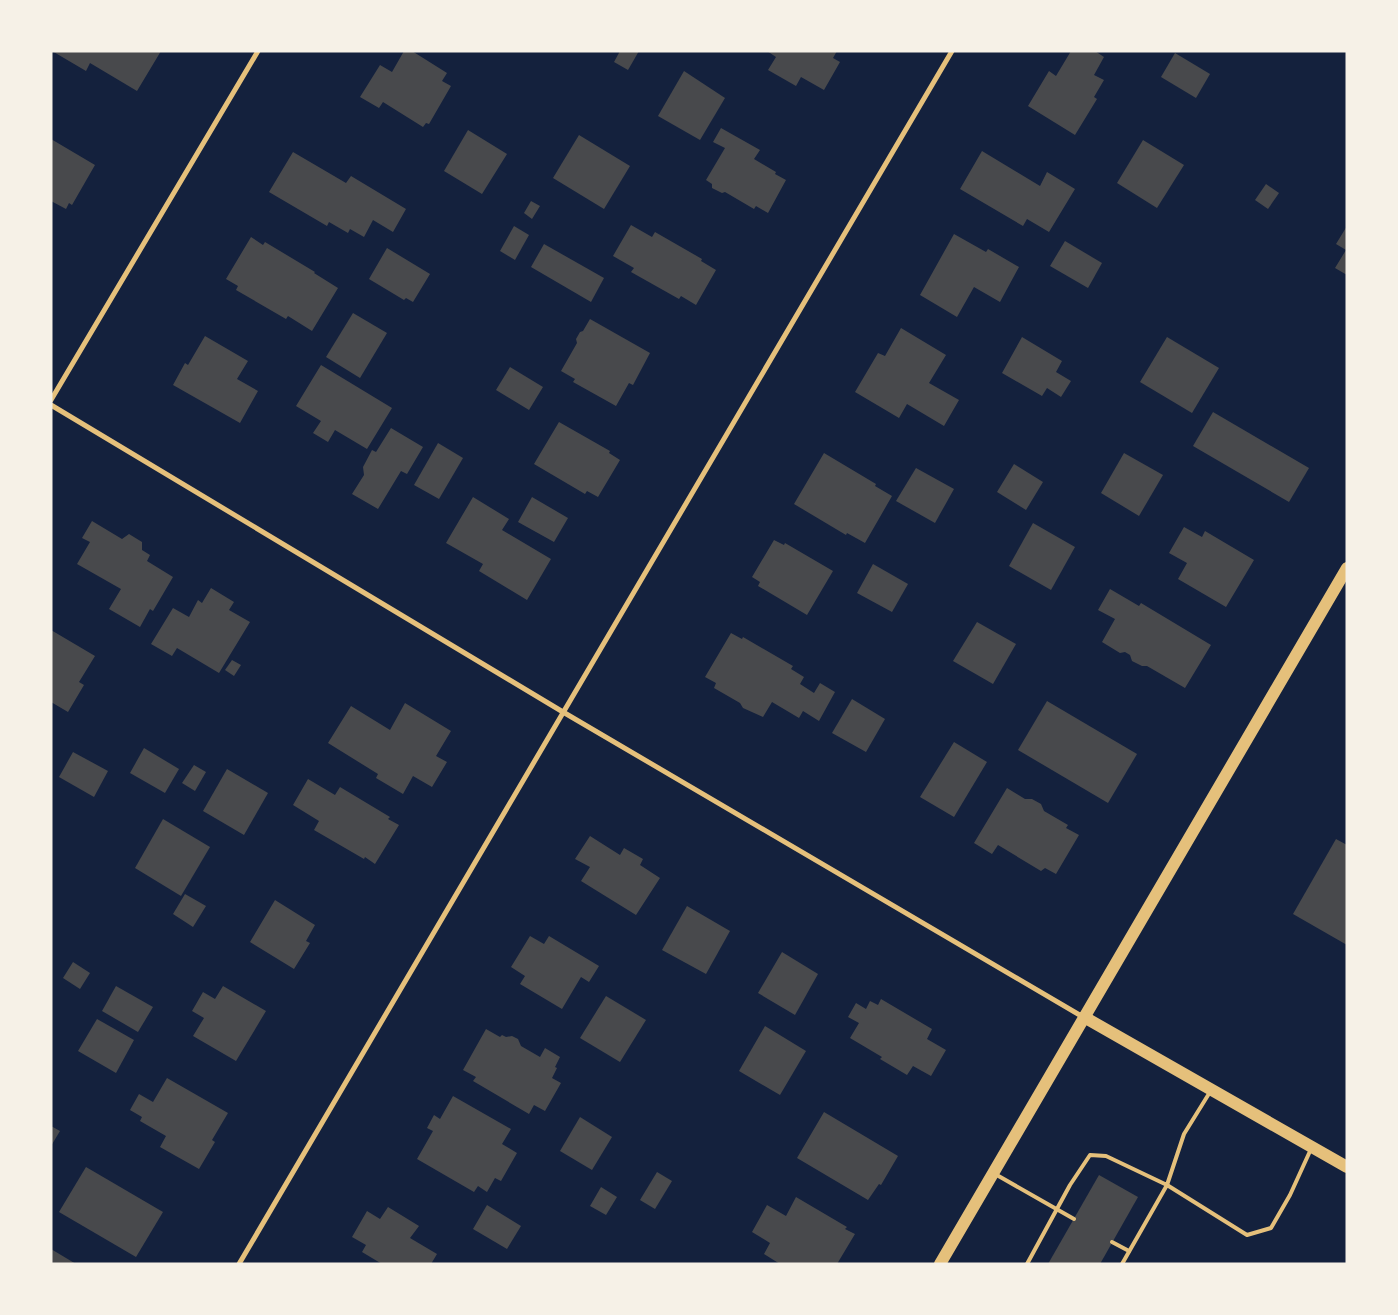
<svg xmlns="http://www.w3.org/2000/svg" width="1398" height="1315" font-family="Barlow,sans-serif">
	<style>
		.building { fill: #48494c }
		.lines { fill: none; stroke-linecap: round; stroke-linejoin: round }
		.service { stroke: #e5c07b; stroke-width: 4 }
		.minor { stroke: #e5c07b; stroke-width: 5 }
		.primary { stroke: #e5c07b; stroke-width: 12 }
	</style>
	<rect width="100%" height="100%" fill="#14213d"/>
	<!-- building -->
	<g class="building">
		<polygon points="52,51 161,51 137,91 90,63 86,71"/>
		<polygon points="404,51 412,51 447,73 442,81 451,86 429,124 426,123 423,127 383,102 379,108 360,97 380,65 392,72"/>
		<polygon points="620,51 639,51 628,70 614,62"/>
		<polygon points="767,51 837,51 833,58 840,62 824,90 801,77 796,86 768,70 776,57"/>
		<polygon points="1071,51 1095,51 1104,57 1094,75 1104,80 1094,97 1097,99 1075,135 1028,106 1049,71 1056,76"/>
		<polygon points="1175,53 1210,74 1196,98 1161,77"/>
		<polygon points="684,71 725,98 700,140 658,116"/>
		<polygon points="721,128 760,150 754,159 776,172 775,174 786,180 768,213 756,206 754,209 725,192 722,193 712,188 712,184 706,180 725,148 713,142"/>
		<polygon points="468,130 507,154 482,194 444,171"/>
		<polygon points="579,135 630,166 604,209 553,178"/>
		<polygon points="51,139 95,165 72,205 69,203 66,209 51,201"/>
		<polygon points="1143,140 1184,165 1157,208 1117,183"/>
		<polygon points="982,151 1040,186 1047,172 1075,189 1049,232 1027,219 1023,226 960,189"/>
		<polygon points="293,152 346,183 351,176 406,209 393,232 373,220 364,237 350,229 348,233 329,222 327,226 269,192"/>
		<polygon points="1266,184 1279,193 1268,209 1255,200"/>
		<polygon points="531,201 540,206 532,219 524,213"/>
		<polygon points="631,225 652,237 655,232 702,259 701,261 716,270 696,305 681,296 679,299 631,272 634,268 613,256"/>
		<polygon points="514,226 529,235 515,260 500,251"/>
		<polygon points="1347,226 1347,275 1335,268 1346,250 1336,244"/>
		<polygon points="954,234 986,252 988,249 1019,267 1000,302 974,287 957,317 920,295"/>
		<polygon points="251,237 263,245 265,242 315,272 314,273 338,288 312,331 288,316 286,319 236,290 238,286 226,279"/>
		<polygon points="1065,241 1102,263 1088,288 1050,266"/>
		<polygon points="544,244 604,278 591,302 531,267"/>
		<polygon points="387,248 430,274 413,302 406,298 404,300 369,279"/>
		<polygon points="353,313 387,333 360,378 326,357"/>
		<polygon points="590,319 650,353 633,385 629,383 616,406 573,382 575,379 561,371 577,343 576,339 580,332 583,331"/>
		<polygon points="901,328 946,355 929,383 959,400 944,426 907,404 899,418 855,392 878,353 885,356"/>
		<polygon points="205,336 248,361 237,379 258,391 240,423 173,385 185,363 188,365"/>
		<polygon points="1022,337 1062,361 1056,372 1071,381 1061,397 1047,388 1042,396 1002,373"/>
		<polygon points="1167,337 1219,368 1192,413 1140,382"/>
		<polygon points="321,365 392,408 367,449 335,430 328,442 313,433 321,421 296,406"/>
		<polygon points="510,367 543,387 529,410 496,390"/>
		<polygon points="1213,412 1309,468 1289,502 1193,446"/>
		<polygon points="559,422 610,451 609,453 620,460 598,497 587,491 585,494 534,464"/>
		<polygon points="391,428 423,447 407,474 401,471 378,509 352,494 364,475 363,467 372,450 376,452"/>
		<polygon points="438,443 463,458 439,499 414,485"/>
		<polygon points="824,453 876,484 875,486 892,496 865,543 847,533 846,535 794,504"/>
		<polygon points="1124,453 1163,475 1139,516 1101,493"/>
		<polygon points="1014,464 1043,482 1026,510 997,492"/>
		<polygon points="916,468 954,489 935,523 896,501"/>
		<polygon points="473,497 509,519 502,530 551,559 527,600 479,571 483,564 446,543"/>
		<polygon points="532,497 568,518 554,542 518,522"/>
		<polygon points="92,521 122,539 129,534 142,542 142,550 150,555 147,561 173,577 153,611 150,609 140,627 109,609 121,589 77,564 90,542 82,538"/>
		<polygon points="1033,523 1075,547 1051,590 1009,566"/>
		<polygon points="1184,527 1202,537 1205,531 1254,560 1226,607 1178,579 1187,563 1169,553"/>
		<polygon points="774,540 784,545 785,543 833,571 807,615 758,586 760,582 752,577"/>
		<polygon points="873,564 908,584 892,612 857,593"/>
		<polygon points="211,588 234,602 229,610 250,622 219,673 177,648 172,656 151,644 173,608 189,617 198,600 202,603"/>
		<polygon points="1110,589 1139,606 1141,603 1211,645 1185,688 1147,666 1142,666 1132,661 1130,655 1125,652 1120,653 1102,642 1115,619 1098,610"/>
		<polygon points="977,622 1016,644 993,684 953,661"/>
		<polygon points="51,630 95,656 79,682 84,685 68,712 51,702"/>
		<polygon points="731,633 742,639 743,637 793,666 791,669 804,677 800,684 814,693 820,683 835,692 819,721 803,711 799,718 772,702 763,717 743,708 740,703 714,688 716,683 705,677"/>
		<polygon points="232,660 241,665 234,676 225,670"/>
		<polygon points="852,699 885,719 866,752 832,733"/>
		<polygon points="1047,701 1137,754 1108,803 1018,750"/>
		<polygon points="405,703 451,731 436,756 447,762 432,787 413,776 403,794 376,778 378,774 328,743 351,706 390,730"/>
		<polygon points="954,742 987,762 954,817 920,797"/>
		<polygon points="144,748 179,769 165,793 130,773"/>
		<polygon points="73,752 108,771 94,797 59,777"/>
		<polygon points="194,765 206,772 195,791 182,783"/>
		<polygon points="227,769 268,793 244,835 203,811"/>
		<polygon points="308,779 335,795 340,787 390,817 388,819 399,825 375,864 365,857 364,859 314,830 319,821 293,805"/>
		<polygon points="1007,788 1025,799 1032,799 1041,804 1044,811 1068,825 1066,828 1079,835 1056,874 1045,868 1041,871 998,845 992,854 974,843"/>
		<polygon points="163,819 210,847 181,896 135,868"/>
		<polygon points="590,836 620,855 624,848 643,859 640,865 660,878 636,915 581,881 590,867 575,859"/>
		<polygon points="1336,839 1347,845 1347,945 1293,914"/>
		<polygon points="185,894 206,906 193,927 173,914"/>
		<polygon points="275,900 315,925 306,941 310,943 294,969 250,942"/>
		<polygon points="687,906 730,931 706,974 662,950"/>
		<polygon points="530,936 544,944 549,936 599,966 589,982 581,977 562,1009 520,984 525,976 511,967"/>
		<polygon points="782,952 818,974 795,1015 758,993"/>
		<polygon points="73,962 90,973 80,989 63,978"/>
		<polygon points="116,986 153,1007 138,1032 102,1011"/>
		<polygon points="223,986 266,1011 236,1061 193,1036 204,1018 192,1011 203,992 215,999"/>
		<polygon points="606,996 646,1020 620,1062 580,1038"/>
		<polygon points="881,999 932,1029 927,1039 946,1050 931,1076 913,1066 907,1075 880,1059 882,1057 850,1038 859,1023 848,1017 856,1003 866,1009 870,1001 878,1005"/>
		<polygon points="97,1019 134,1040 116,1073 78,1051"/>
		<polygon points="765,1026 806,1051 780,1095 739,1071"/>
		<polygon points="486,1029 500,1037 502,1035 506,1037 512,1036 518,1039 521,1046 540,1057 545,1048 560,1057 555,1067 557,1068 552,1078 561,1083 545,1111 534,1105 529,1114 473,1081 476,1077 463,1070"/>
		<polygon points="167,1078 228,1113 212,1140 215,1142 199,1169 160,1147 166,1136 140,1121 142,1117 130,1110 139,1094 153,1102"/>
		<polygon points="453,1096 511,1129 502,1144 517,1153 501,1181 495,1178 487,1192 478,1186 474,1192 417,1159 433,1131 427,1128 434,1115 440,1119"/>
		<polygon points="824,1112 898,1156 881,1185 879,1184 868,1200 797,1158"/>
		<polygon points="580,1117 612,1137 592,1170 560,1151"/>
		<polygon points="51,1126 60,1131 51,1146"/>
		<polygon points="86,1167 163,1212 136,1257 59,1212"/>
		<polygon points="657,1172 672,1181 655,1209 640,1200"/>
		<polygon points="1099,1175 1138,1197 1100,1264 1048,1264"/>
		<polygon points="601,1187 617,1197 606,1215 590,1206"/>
		<polygon points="796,1197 847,1227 845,1229 855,1234 837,1264 780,1264 764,1254 770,1243 752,1232 767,1205 786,1216"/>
		<polygon points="487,1205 521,1226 507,1249 473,1229"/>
		<polygon points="388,1207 419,1226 410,1238 437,1254 431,1264 382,1264 362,1252 366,1245 352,1237 367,1211 380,1219"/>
		<polygon points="51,1249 76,1264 51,1264"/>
	</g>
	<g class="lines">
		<!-- service -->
		<g class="service">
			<polyline points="995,1174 1074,1219"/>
			<polyline points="1112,1242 1129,1251"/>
			<polyline points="1027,1264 1070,1185 1090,1155 1106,1156 1167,1185 1184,1134 1210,1092"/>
			<polyline points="1122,1264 1167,1185 1247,1235 1271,1228 1290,1195 1311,1149"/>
		</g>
		<!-- minor -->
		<g class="minor">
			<polyline points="51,400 258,51"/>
			<polyline points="51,405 563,712 1083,1017"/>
			<polyline points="239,1264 952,51"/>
		</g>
		<!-- primary -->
		<g class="primary">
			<polyline points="1084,1017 1347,1167"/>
			<polyline points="940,1264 1347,568"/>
		</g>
	</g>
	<!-- border -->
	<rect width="1398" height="1315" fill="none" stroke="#f6f1e7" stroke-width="105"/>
</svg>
